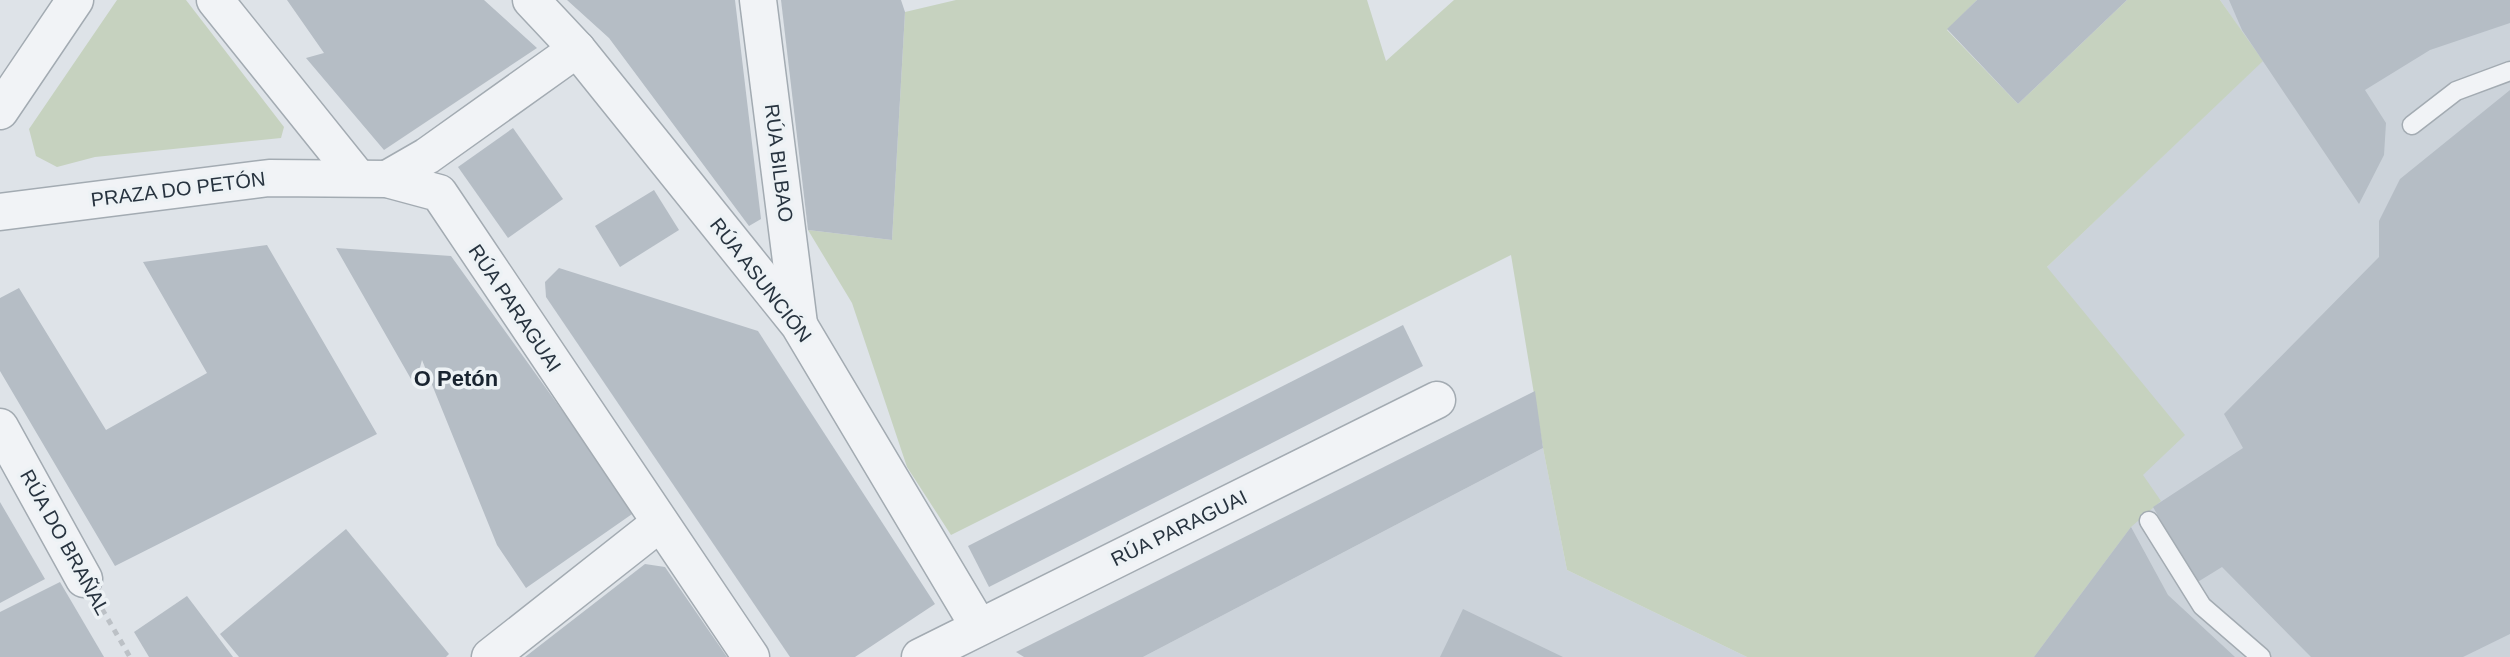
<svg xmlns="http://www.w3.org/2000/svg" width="2510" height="657" font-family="Helvetica,sans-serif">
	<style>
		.built { fill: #ccd3da }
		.green { fill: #c6d2bf }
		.building { fill: #b5bdc5 }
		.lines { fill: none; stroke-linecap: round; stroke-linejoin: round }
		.lane-casing { stroke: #a3abb2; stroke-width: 21 }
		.street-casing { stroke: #a3abb2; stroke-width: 39 }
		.path { stroke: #bcc1c6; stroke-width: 5; stroke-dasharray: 6 6; stroke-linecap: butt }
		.lane { stroke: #f1f3f6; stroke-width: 18 }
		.street { stroke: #f1f3f6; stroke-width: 36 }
		.labels { text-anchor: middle; stroke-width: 7; stroke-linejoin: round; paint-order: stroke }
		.street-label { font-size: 20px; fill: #27333f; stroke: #edf2f5 }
		.neighbourhood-label { font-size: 22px; font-weight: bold; fill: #192430; stroke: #edf2f5 }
	</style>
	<rect width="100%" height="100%" fill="#dee3e8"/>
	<!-- built -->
	<g class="built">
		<polygon points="2220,0 2510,0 2510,657 2034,657 2076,303 2046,268 2262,61"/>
		<polygon points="1543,448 1567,570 1747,657 1143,657"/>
	</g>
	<!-- green -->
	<g class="green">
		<polygon points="117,0 186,0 284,127 281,138 95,157 57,167 36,156 29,129"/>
		<polygon points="956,0 1367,0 1386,61 1454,0 1977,0 1947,30 2018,104 2127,0 2220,0 2263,61 2047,267 2185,435 2143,475 2161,501 2131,527 2034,657 1747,657 1567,570 1543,448 1511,255 951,535 907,467 852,303 808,230 892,240 905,12"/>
	</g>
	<!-- building -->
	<g class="building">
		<polygon points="287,0 484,0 537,48 384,150 306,58 324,53"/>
		<polygon points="567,0 735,0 761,219 749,226 609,38"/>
		<polygon points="781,0 901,0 905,12 892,240 808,230"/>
		<polygon points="1977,0 2127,0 2018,104 1947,29"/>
		<polygon points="2229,0 2510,0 2510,23 2430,50 2365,90 2386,123 2384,155 2359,204 2242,30"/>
		<polygon points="2510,90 2510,634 2463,657 2311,657 2222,567 2196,583 2153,507 2243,448 2224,414 2379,257 2379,221 2400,179"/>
		<polygon points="513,128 563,199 508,238 458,167"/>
		<polygon points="654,190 679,230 620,267 595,226"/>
		<polygon points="267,245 377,434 115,566 0,371 0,298 19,288 106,430 207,373 143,262"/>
		<polygon points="336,248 451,256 635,512 526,588 497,545 422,360 415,386"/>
		<polygon points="559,268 758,331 935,604 855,657 790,657 546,297 545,282"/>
		<polygon points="1403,325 1423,366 989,587 968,546"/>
		<polygon points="1535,391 1543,448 1143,657 1024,657 1016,652"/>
		<polygon points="0,502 45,579 0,603"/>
		<polygon points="2131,527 2168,595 2235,657 2034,657"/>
		<polygon points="346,529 449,654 446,657 239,657 220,634"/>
		<polygon points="645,564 665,567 727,657 525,657"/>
		<polygon points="60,582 104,657 0,657 0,612"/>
		<polygon points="187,596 233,657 149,657 134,632"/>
		<polygon points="1463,609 1563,657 1440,657"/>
	</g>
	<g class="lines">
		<!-- lane casing -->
		<g class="lane-casing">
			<g id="lane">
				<polyline points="2412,125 2456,91 2510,71"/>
				<polyline points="2149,521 2202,606 2261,657"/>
			</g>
		</g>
		<!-- street casing -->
		<g class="street-casing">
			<g id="street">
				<polyline points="215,0 358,178"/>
				<polyline points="531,0 577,49 799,325 979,627"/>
				<polyline points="758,0 799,324"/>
				<polyline points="0,111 75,0"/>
				<polyline points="387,179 427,156 577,49"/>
				<polyline points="0,212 269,178 387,179 439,193 751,657"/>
				<polyline points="0,427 84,579"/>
				<polyline points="490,657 660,523"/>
				<polyline points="920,657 1437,400"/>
			</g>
		</g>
		<!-- path -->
		<polyline class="path" points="102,609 130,657"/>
		<!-- lane -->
		<use href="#lane" class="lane"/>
		<!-- street -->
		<use href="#street" class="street"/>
	</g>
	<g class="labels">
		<!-- street labels -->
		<g class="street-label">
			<text transform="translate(779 163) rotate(83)" y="7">RÚA BILBAO</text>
			<text transform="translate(178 189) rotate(-7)" y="7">PRAZA DO PETÓN</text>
			<text transform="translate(761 280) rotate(52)" y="7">RÚA ASUNCIÓN</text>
			<text transform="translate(515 308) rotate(56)" y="7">RÚA PARAGUAI</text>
			<text transform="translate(1179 528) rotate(-26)" y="7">RÚA PARAGUAI</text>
			<text transform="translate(65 542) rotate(61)" y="7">RÚA DO BRAÑAL</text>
		</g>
		<!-- neighbourhood labels -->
		<g class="neighbourhood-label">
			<text x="456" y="386">O Petón</text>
		</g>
	</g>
</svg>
